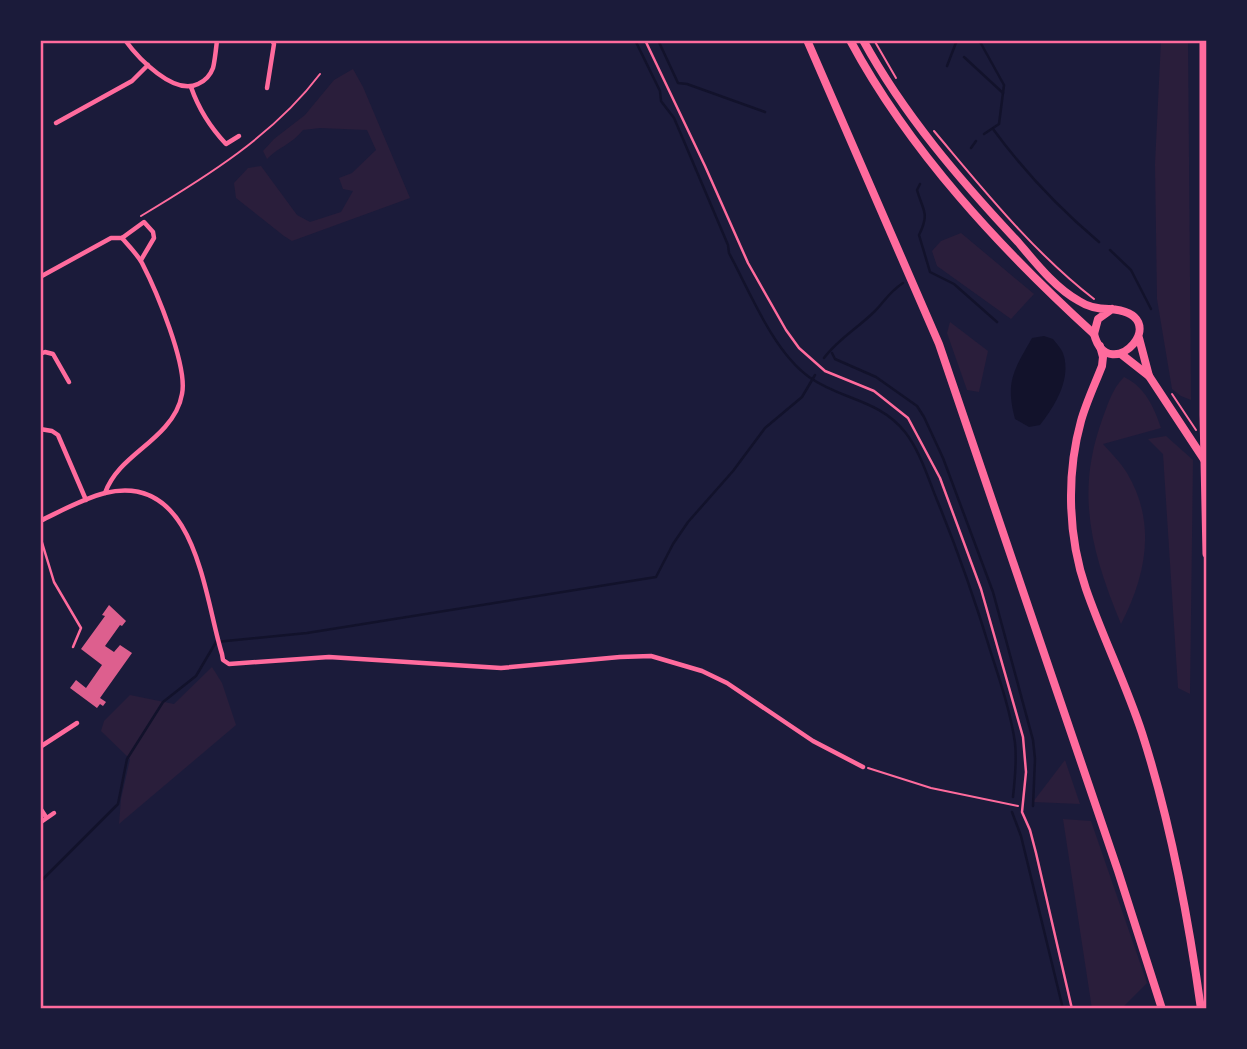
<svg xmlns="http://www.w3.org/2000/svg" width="1247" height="1049" font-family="Roboto,sans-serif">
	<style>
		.green { fill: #2a1e3b }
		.water { fill: #12122b }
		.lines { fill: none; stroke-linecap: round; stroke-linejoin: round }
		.stream { stroke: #12122b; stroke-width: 2.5 }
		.building { fill: #dd5f8e }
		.path { stroke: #ff6b9d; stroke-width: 2 }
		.service { stroke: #ff6b9d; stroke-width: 2.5 }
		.minor { stroke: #ff6b9d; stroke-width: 4.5 }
		.primary { stroke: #ff6b9d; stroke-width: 8 }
		.trunk { stroke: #ff6b9d; stroke-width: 8 }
		.motorway { stroke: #ff6b9d; stroke-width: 9 }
		.neatline { fill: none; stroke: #ff6b9d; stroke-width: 2.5 }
	</style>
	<rect width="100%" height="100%" fill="#1b1b3a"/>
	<!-- green -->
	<g class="green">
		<polygon points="1161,40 1188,40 1191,400 1181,396 1172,389 1157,299 1155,164"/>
		<path d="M353,69L363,87L410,198L292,241L284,236L236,198L234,183L248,168L261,166L297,215L310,222L341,212L353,191L343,189L339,178L352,173L376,150L367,130L320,128L303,130C291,145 278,147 267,159L263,151L274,139L305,115L334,80Z"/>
		<polygon points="961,233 1034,294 1011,319 937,266 932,251 941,241"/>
		<polygon points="950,322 988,351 979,392 967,390 947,333"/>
		<path d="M1124,377C1145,387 1154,407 1161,428L1103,444C1111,453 1121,463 1127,473C1157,523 1146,576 1121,624C1092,553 1075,495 1102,420C1108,404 1112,389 1124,377Z"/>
		<polygon points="1166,436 1193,460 1190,694 1178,688 1163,454 1148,439"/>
		<polygon points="212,667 222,683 236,725 119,824 121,799 130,759 101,731 104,721 130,695 174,704"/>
		<polygon points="1065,760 1080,804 1033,802"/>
		<polygon points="1063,819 1091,821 1147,983 1121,1009 1092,1009"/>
	</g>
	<!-- water -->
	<path class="water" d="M1044,336L1053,339C1056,343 1061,348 1063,353C1072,378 1055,406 1040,425L1029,427L1015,419C1005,381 1014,370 1032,338Z"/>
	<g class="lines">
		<!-- stream -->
		<g class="stream">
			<path d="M635,40L660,91L661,101L674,118L683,139L728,245L729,253C750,292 773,351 809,377C841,400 879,399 905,432C920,451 928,478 937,500C958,551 976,603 992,656C1001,684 1011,714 1015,743C1017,761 1015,779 1013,797"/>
			<polyline points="658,40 678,83 687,84 765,112"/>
			<polyline points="979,40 1004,85 999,124 984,134"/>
			<polyline points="964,57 1003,93"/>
			<polyline points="947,66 957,40"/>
			<path d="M993,129C1023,170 1060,209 1099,242"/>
			<polyline points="971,148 976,141"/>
			<path d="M920,184L917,190C923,211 930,213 919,235L930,272L954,284L997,322"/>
			<polyline points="1110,250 1131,270 1151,309"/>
			<polyline points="832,353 835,359 876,377 917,406 924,417 943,458 993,592 1033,740 1035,759 1033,806"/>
			<path d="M824,358C838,339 858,328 875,311C886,300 888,293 903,283"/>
			<polyline points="1012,812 1021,836 1063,1009"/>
			<polyline points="40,882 118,804 127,759 163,702 196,676 216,642 307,633 656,577 673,544 688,522 733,471 765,428 802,397 815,375"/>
		</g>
	</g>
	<!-- building -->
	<polygon class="building" points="109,605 126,621 122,626 120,625 105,646 114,652 120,645 132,653 100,698 106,702 103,706 100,704 97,708 70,688 76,680 86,688 102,665 81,649 105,616 102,615"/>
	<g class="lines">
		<!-- path -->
		<g class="path">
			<polyline points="874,40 896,78"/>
			<path d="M934,131C983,189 1033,252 1094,299"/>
			<path d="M141,216C206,177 274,135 320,74"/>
			<polyline points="1172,394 1196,430"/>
			<polyline points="868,768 931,788 1018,806"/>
		</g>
		<!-- service -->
		<g class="service">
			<polyline points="645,40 705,166 748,263 786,330 799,348 825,371 874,391 908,418 940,478 981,589 1023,737 1026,772 1022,812 1030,830 1036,853 1072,1009"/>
			<polyline points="40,536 54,582 81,628 73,647"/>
		</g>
		<!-- minor -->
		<g class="minor">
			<path d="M125,40C138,58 174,96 198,84C205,81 210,76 213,68C215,60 216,49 217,40"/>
			<path d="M191,87C199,110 210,127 226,144L239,136"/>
			<polyline points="267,88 274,44 272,40"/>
			<polyline points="56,123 132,81 148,65"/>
			<polyline points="122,238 144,222 153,232 154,238 141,260"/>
			<polyline points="40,277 111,238 122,238"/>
			<polyline points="40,354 45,352 53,354 69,382"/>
			<polyline points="40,429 52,431 58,435 86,500"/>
			<path d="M105,493C116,463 145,450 165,427C173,418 180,406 182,394C188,366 156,290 142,263C137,254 129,246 122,238"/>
			<path d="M40,521C61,511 82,499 105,493C196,471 204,596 222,654L223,660L229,664L329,657L501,668L620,657L651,656L702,671L727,683L813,741L863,767"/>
			<polyline points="40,747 77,723"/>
			<polyline points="40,808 46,817"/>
			<polyline points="41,822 54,813"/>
		</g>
		<!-- primary -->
		<g class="primary">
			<path d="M850,40C910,152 1001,249 1094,334"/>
			<path d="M863,40C904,115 960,180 1018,242C1035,262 1055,288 1079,301C1088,307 1098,309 1109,309C1179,313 1109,390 1094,334L1098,319L1112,309"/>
			<polyline points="1139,338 1149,376 1205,461"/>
			<polyline points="1121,354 1149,376"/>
		</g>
		<!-- trunk -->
		<g class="trunk">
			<polyline points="807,40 939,344 1118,871 1162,1009"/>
			<path d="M1100,346L1103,357L1102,366C1095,384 1086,403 1081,421C1066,475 1068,537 1086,589C1103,638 1126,684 1142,733C1171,823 1188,915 1201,1009"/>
		</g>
		<!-- motorway -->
		<polyline class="motorway" points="1204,40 1204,415 1207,554"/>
	</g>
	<!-- border -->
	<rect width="1247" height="1049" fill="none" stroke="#1b1b3a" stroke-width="84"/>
	<rect x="42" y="42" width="1163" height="965" class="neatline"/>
</svg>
